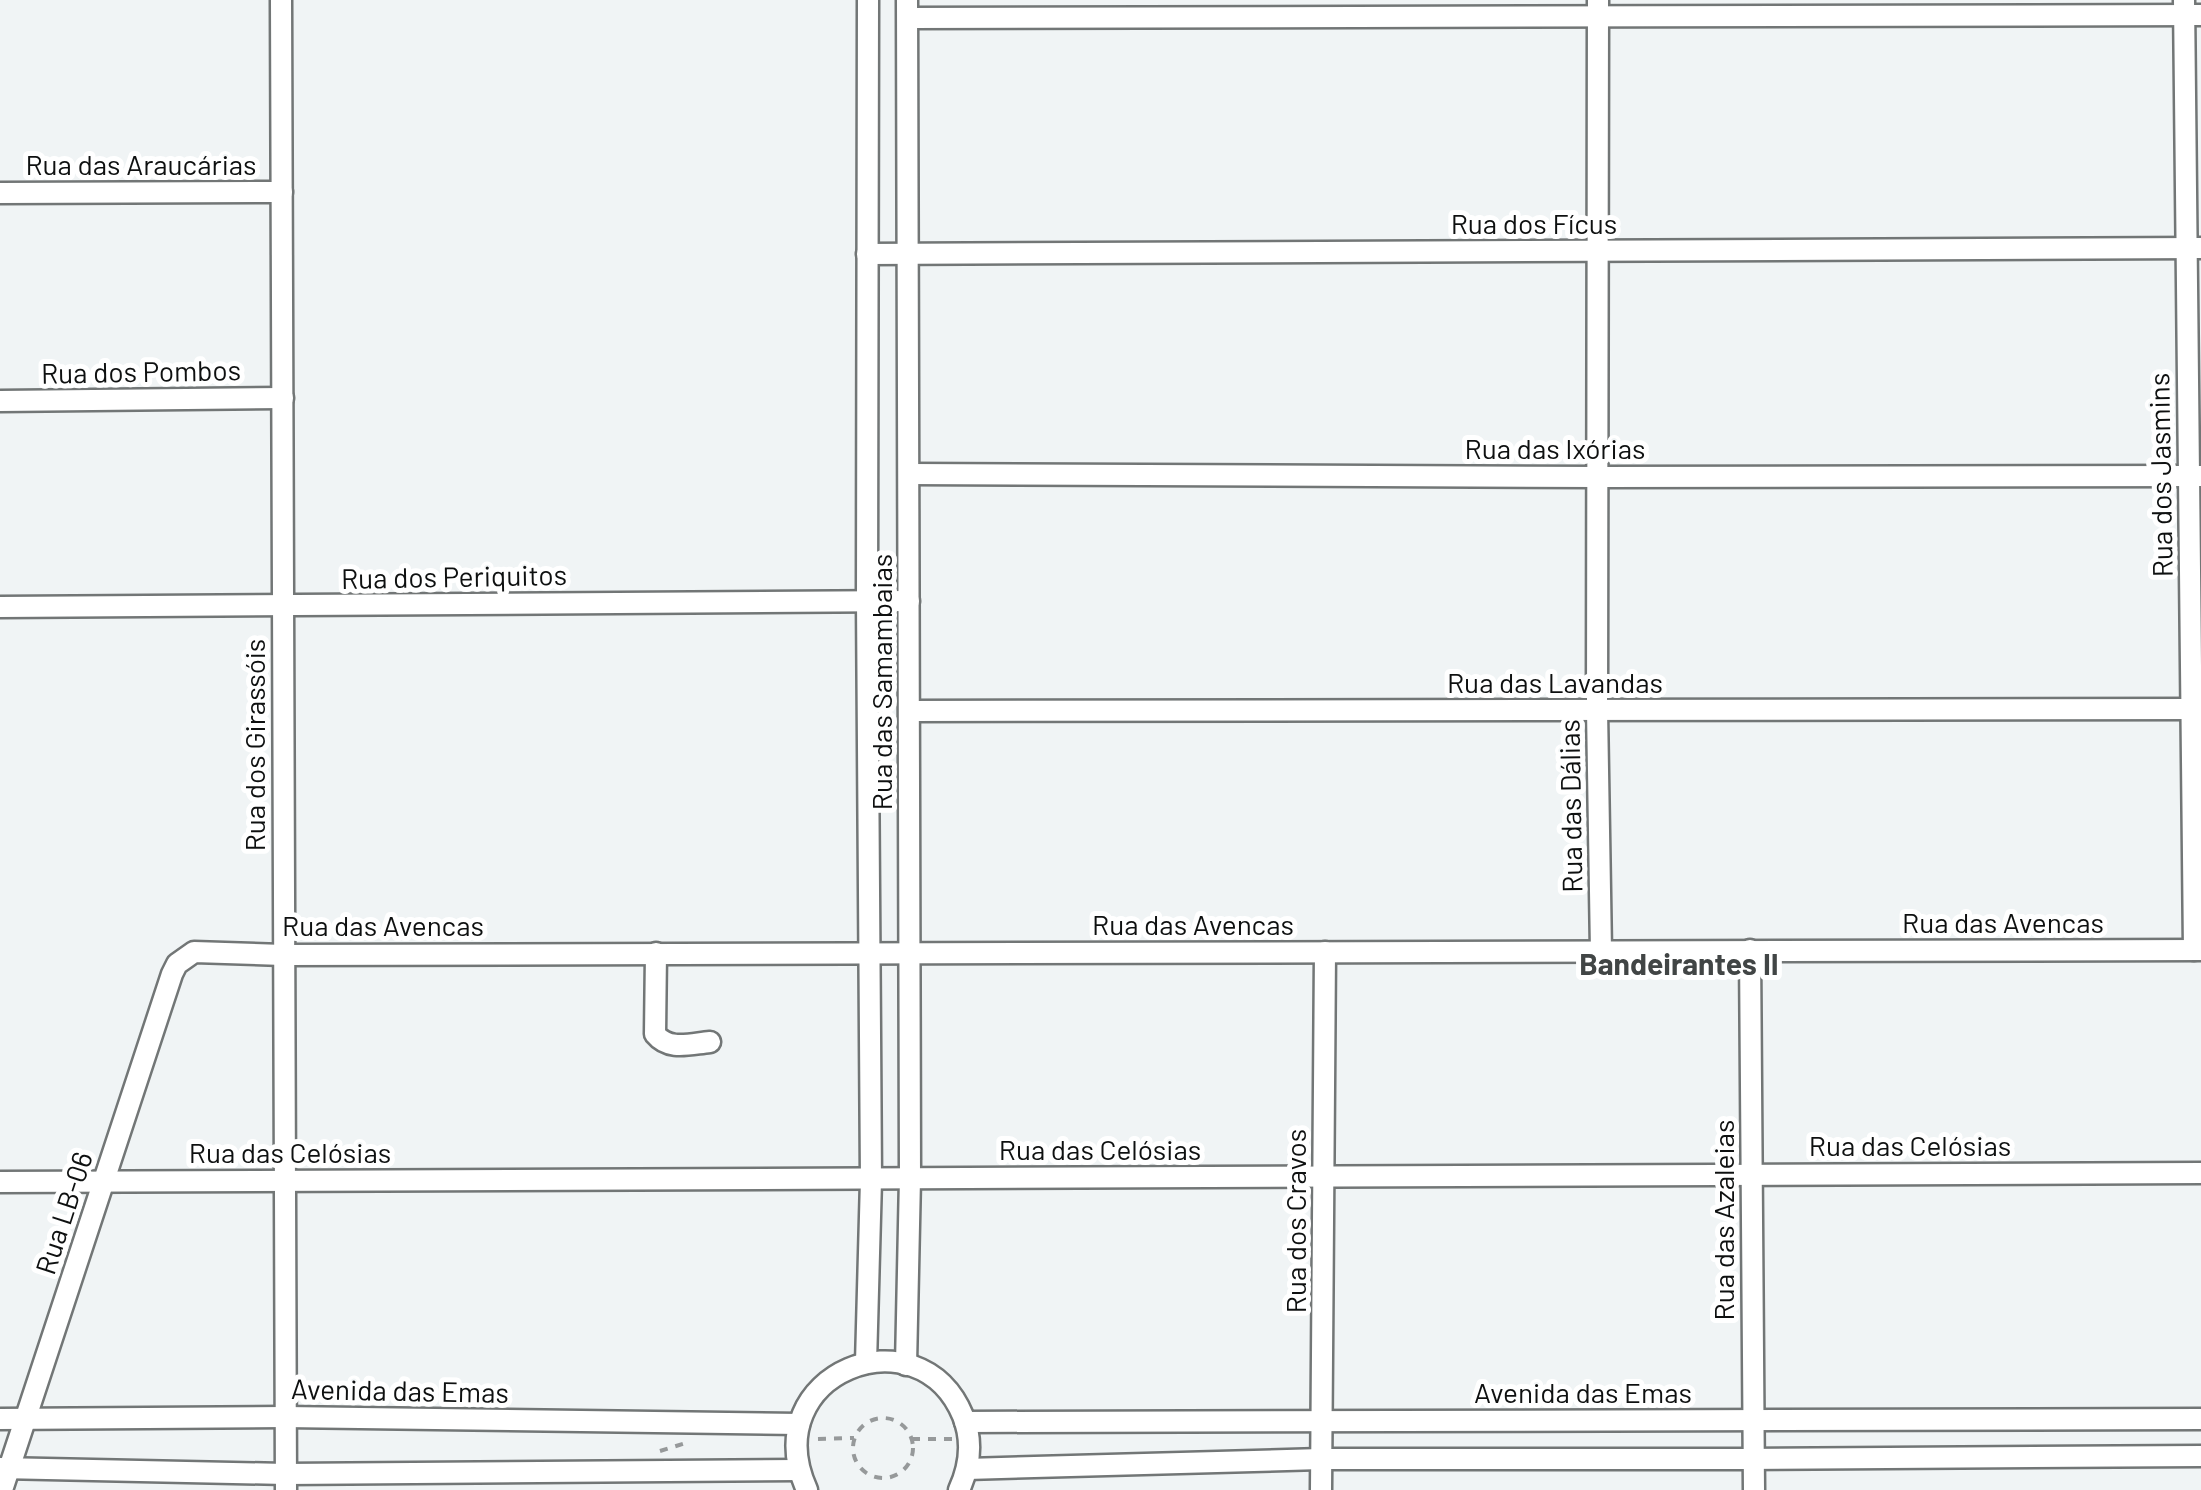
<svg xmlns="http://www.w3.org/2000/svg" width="2201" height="1490" font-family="Barlow,sans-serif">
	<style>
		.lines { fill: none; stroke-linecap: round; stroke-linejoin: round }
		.minor-casing { stroke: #727676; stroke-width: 25 }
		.path { stroke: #96999a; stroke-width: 4; stroke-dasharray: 8 8; stroke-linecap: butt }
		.minor { stroke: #fff; stroke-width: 20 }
		.labels { text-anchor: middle; stroke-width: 10; stroke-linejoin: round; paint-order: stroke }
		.street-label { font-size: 28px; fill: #0e1010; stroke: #fff }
		.neighbourhood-label { font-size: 30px; font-weight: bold; fill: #414545; stroke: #fff }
	</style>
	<rect width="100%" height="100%" fill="#f0f4f5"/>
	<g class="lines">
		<!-- minor casing -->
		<g class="minor-casing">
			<g id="minor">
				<polyline points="281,0 286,1490"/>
				<polyline points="1598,0 1597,710 1601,951"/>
				<polyline points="2184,0 2194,950"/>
				<polyline points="908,18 2201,15"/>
				<polyline points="0,193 282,192"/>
				<polyline points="867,254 2201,248"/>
				<polyline points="0,401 283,398"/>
				<polyline points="909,474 1598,477 2201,476"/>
				<polyline points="0,607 909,601"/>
				<polyline points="910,711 2201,709"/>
				<polyline points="1750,950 1754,1490"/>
				<path d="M656,953L655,1034C669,1051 689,1044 710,1042"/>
				<polyline points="0,1182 2201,1173"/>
				<polyline points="866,1363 871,1180 867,601 868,0"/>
				<polyline points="906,1365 910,1178 907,0"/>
				<polyline points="0,1419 285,1417 799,1424"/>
				<polyline points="965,1422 2201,1419"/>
				<polyline points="0,1468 285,1474 798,1470"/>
				<polyline points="967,1469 1321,1459 1740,1459 2201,1456"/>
				<polyline points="2,1490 172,974 177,964 194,952 283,955 2201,950"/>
				<path d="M807,1490C754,1373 919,1309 963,1416C973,1441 970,1466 959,1490"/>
				<polyline points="1321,1490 1325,952"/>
			</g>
		</g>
		<!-- path -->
		<g class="path">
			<circle cx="883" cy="1448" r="30"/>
			<polyline points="818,1439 854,1438"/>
			<polyline points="912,1439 952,1439"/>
			<polyline points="660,1451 689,1442"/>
		</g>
		<!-- minor -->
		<use href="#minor" class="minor"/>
	</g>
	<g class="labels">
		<!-- street labels -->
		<g class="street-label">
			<text x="141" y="175">Rua das Araucárias</text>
			<text x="1534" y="234">Rua dos Fícus</text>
			<text transform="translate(141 372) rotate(-1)" y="10">Rua dos Pombos</text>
			<text x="1555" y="459">Rua das Ixórias</text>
			<text transform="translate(2161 475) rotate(-91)" y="10">Rua dos Jasmins</text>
			<text transform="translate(454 577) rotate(-1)" y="10">Rua dos Periquitos</text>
			<text transform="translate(882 682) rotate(-90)" y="10">Rua das Samambaias</text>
			<text x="1555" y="693">Rua das Lavandas</text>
			<text transform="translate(255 745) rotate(-90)" y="10">Rua dos Girassóis</text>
			<text transform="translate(1571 806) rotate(-91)" y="10">Rua das Dálias</text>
			<text x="2003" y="933">Rua das Avencas</text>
			<text x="1193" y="935">Rua das Avencas</text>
			<text x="383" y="936">Rua das Avencas</text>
			<text x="1910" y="1156">Rua das Celósias</text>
			<text x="1100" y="1160">Rua das Celósias</text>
			<text x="290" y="1163">Rua das Celósias</text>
			<text transform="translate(64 1213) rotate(-72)" y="10">Rua LB-06</text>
			<text transform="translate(1724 1220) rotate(-90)" y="10">Rua das Azaleias</text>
			<text transform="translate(1296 1221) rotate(-90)" y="10">Rua dos Cravos</text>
			<text transform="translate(400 1391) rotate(1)" y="10">Avenida das Emas</text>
			<text x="1583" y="1403">Avenida das Emas</text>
		</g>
		<!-- neighbourhood labels -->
		<g class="neighbourhood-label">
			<text x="1679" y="975">Bandeirantes II</text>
		</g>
	</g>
</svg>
